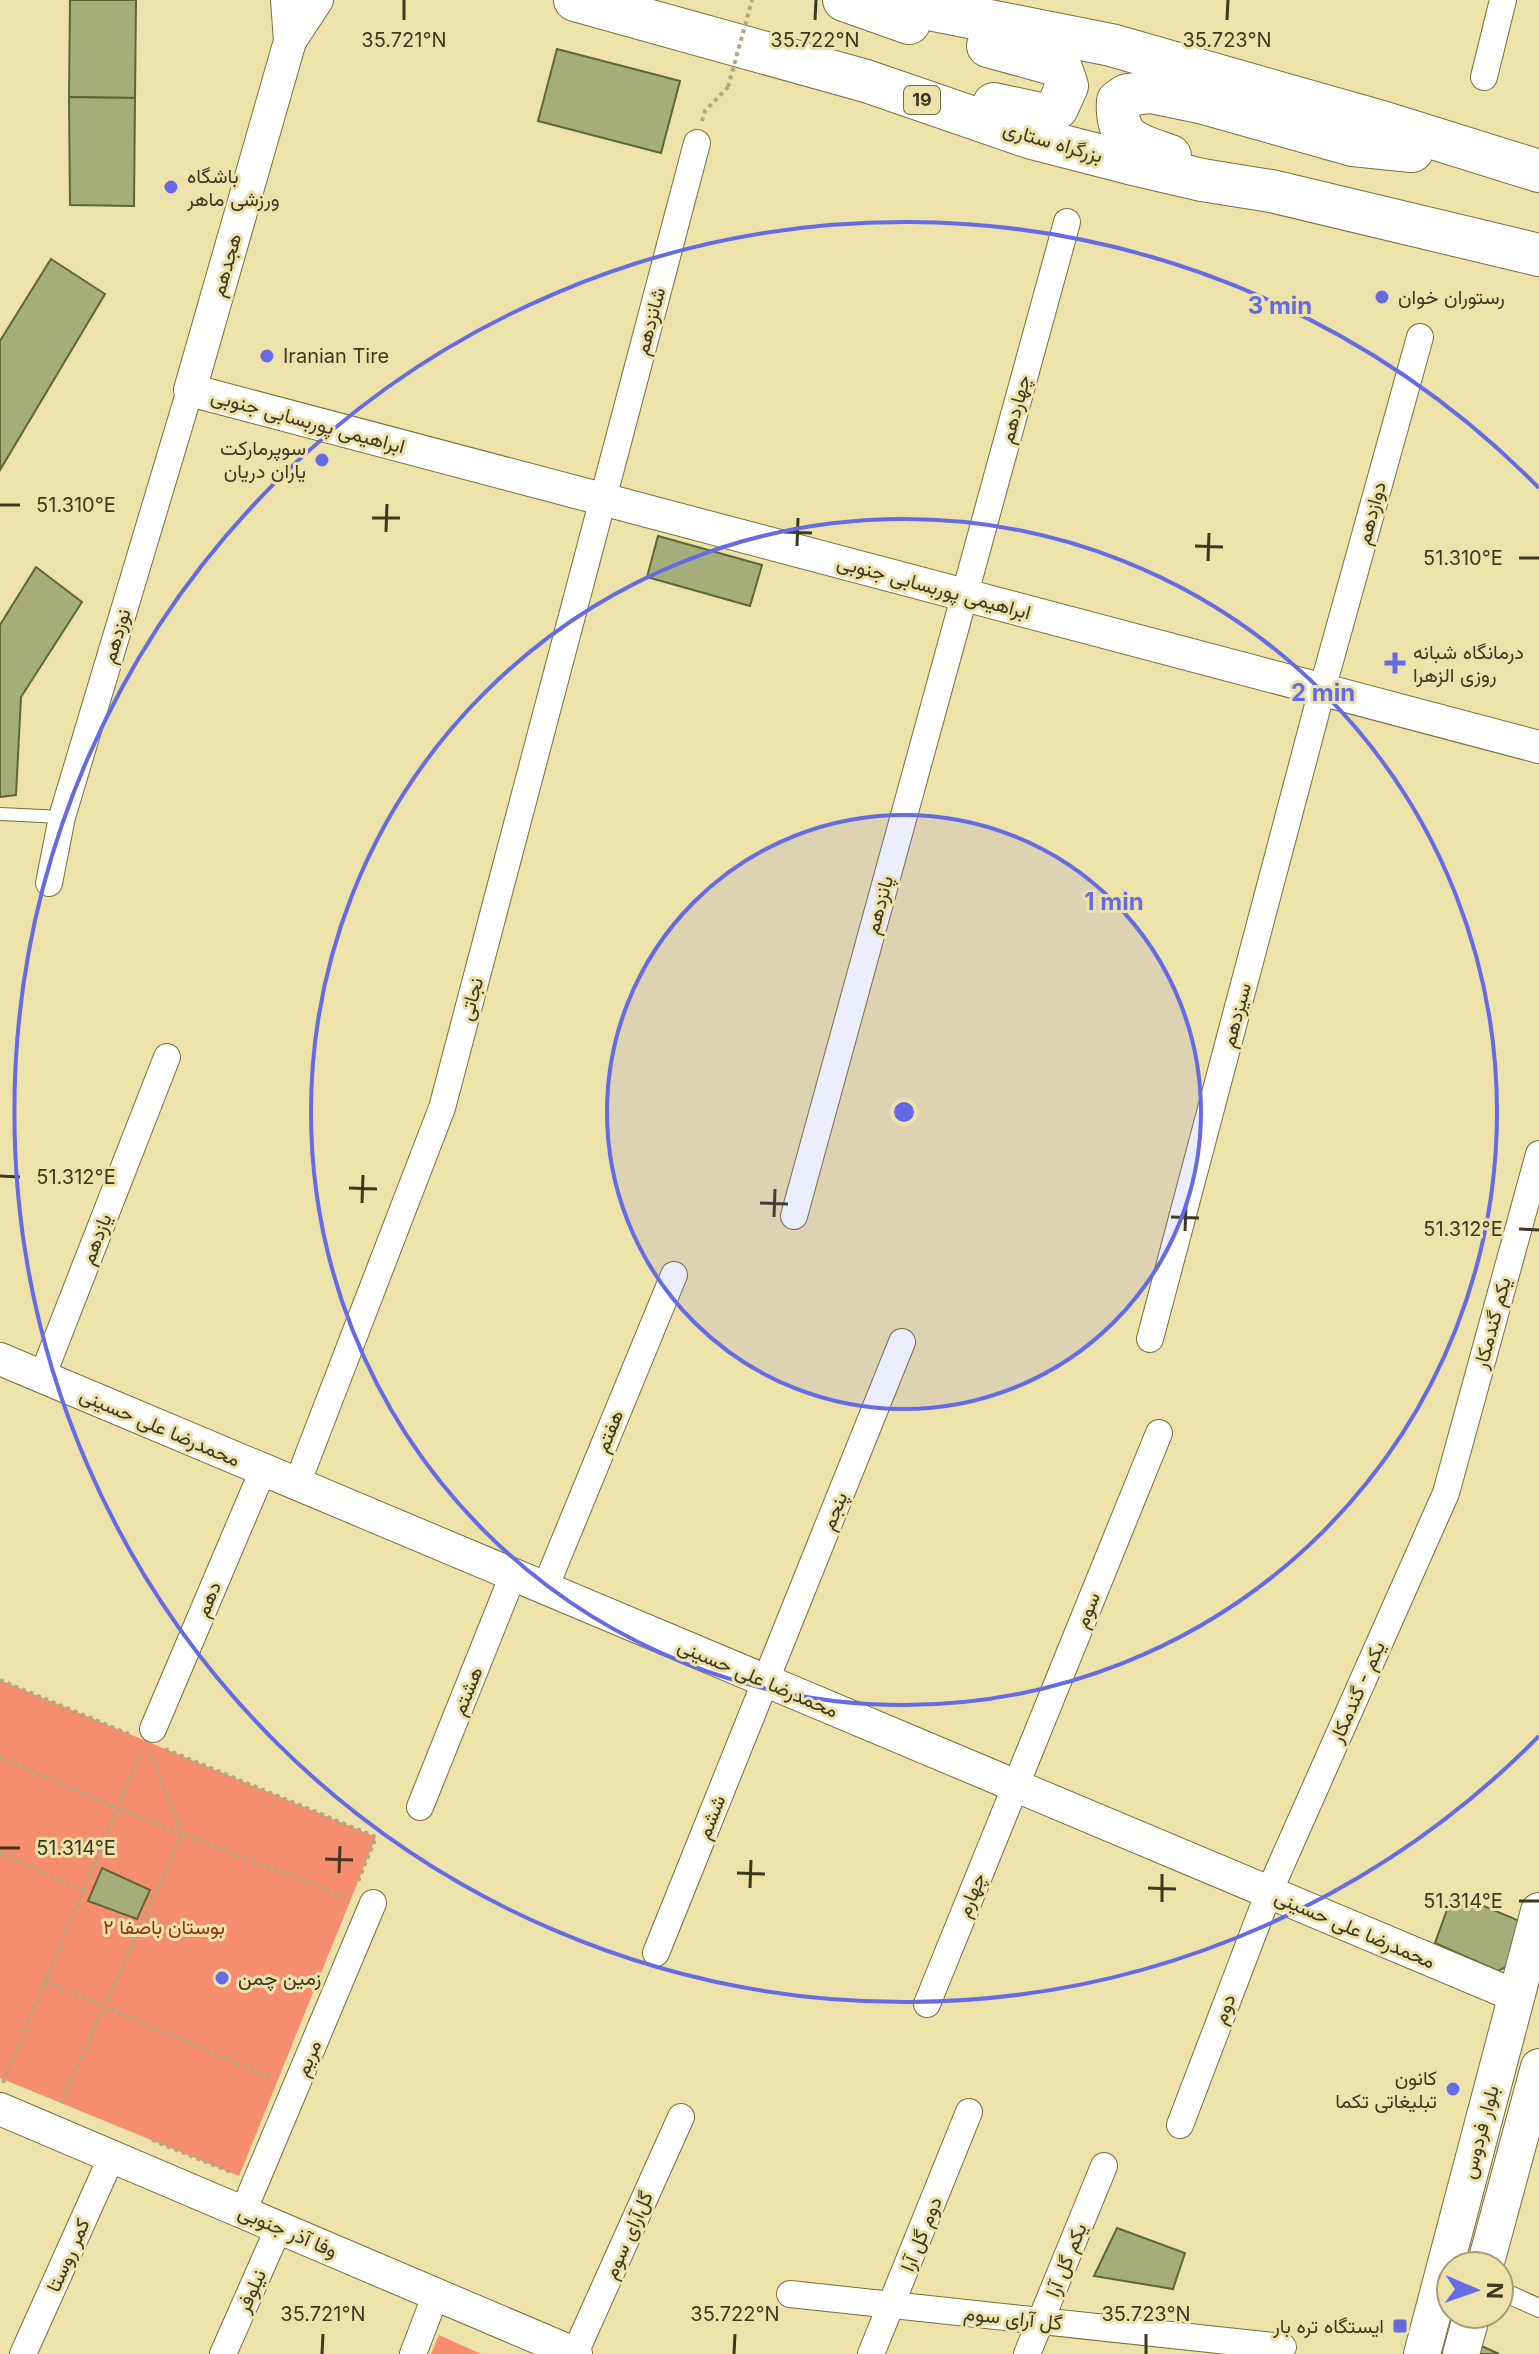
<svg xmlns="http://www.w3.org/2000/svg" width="1539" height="2354" font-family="Inter,Vazirmatn,sans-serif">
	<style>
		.green { fill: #f78d6f }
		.building { fill: #a5ae7a; stroke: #5e6634; stroke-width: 2 }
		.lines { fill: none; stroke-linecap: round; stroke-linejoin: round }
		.service-casing { stroke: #7a6e3a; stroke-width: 14 }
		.pedestrian-casing { stroke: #7a6e3a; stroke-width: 20 }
		.minor-casing { stroke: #7a6e3a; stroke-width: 28 }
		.tertiary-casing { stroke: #7a6e3a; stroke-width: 34 }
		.secondary-casing { stroke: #7a6e3a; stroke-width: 38 }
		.trunk-casing { stroke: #7a6e3a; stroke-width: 44 }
		.path { stroke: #b1a87c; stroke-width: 4; stroke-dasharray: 4 4; stroke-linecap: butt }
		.service { stroke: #fff; stroke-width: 12 }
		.pedestrian { stroke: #fff; stroke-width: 18 }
		.minor { stroke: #fff; stroke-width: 26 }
		.tertiary { stroke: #fff; stroke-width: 32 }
		.secondary { stroke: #fff; stroke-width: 36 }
		.trunk { stroke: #fff; stroke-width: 42 }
		.path-bridge { stroke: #b1a87c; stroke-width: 4; stroke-dasharray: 4 4; stroke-linecap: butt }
		.ticks { fill: none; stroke: #3d3822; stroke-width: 3 }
		.ring { fill: none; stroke: #646be4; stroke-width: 4 }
		.poi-dot { fill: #646be4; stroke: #eee2ab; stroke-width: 3 }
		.labels { text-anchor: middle; stroke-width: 6; stroke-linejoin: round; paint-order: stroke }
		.shield { fill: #eee2ab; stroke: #726b4b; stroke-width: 2 }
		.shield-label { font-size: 18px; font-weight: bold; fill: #3d3822 }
		.street-label { font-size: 20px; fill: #3d3822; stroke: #eee2ab }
		.poi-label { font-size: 20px; fill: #3d3822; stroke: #eee2ab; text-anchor: start }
		.park-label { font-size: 20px; fill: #962f0e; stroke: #eee2ab }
		.ticks-label { font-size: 20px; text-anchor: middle; fill: #3d3822; stroke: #eee2ab; stroke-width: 6; stroke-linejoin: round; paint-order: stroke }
		.centre { fill: #646be4; stroke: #eee2ab; stroke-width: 4 }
		.ring-label { font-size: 24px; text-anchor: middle; font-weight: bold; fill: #646be4; stroke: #eee2ab; stroke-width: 6; stroke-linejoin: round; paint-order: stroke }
	</style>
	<rect width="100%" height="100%" fill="#eee2ab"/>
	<!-- green -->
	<g class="green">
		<polygon points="0,1680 376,1837 239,2176 0,2078"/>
		<polygon points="439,2335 481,2354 431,2354"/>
	</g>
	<!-- building -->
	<g class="building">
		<polygon points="70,0 136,0 135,98 69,97"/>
		<polygon points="557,49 680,81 661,153 538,121"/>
		<polygon points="69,97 135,98 134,206 70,205"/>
		<polygon points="51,259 105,294 0,470 0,341"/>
		<polygon points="658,536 762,565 750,606 647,577"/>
		<polygon points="36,567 82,602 21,697 16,795 0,797 0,625"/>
		<polygon points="102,1868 150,1890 137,1919 88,1901"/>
		<polygon points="1452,1896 1460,1896 1529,1925 1516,1962 1498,1971 1435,1943"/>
		<polygon points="1117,2228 1185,2253 1173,2289 1094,2276"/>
		<polygon points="1475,2343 1499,2354 1473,2354"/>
	</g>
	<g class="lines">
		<!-- service casing -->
		<g class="service-casing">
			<polyline id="service" points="0,814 62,817"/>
		</g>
		<!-- pedestrian casing -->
		<g class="pedestrian-casing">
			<polyline id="pedestrian" points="1499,2290 1539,2308"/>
		</g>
		<!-- minor casing -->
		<g class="minor-casing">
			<g id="minor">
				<polyline points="1484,77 1503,0"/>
				<polyline points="49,883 62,817 190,390"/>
				<polyline points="794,1216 1067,222"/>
				<polyline points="1150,1339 1322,690 1420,337"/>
				<polyline points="42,1377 167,1057"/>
				<polyline points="297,1484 442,1108 697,143"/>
				<polyline points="545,1588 674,1275"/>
				<polyline points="153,1729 263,1470"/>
				<polyline points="420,1807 513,1575"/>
				<polyline points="656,1953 902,1342"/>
				<polyline points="927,2004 1159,1433"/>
				<polyline points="1180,2125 1269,1892 1446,1493 1539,1154"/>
				<polyline points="243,2212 373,1903"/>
				<polyline points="790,2294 1283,2347"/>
				<polyline points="575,2353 681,2117"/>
				<polyline points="23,2354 112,2156"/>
				<polyline points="223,2354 279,2227"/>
				<polyline points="413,2354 436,2294"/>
				<polyline points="871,2354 969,2112"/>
				<polyline points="1027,2354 1104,2166"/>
			</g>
		</g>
		<!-- tertiary casing -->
		<g class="tertiary-casing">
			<g id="tertiary">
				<polyline points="287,0 290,41 190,390 1539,747"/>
				<polyline points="290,41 317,0"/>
				<polyline points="0,1359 1516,1996"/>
				<polyline points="0,2109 576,2354"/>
			</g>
		</g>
		<!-- secondary casing -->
		<g class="secondary-casing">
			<g id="secondary">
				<polyline points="1485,2266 1539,2067"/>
				<polyline points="1422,2354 1539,1911"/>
				<polyline points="1461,2354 1472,2314"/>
			</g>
		</g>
		<!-- trunk casing -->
		<g class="trunk-casing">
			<g id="trunk">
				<polyline points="575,0 866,81 1032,138 1129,163 1202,180 1271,191 1539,255"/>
				<polyline points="844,0 909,23"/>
				<polyline points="883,0 1111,45 1385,123 1539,171"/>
				<polyline points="988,46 1053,64 1062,71 1067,86 1057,108 1045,115 994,104"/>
				<path d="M1170,156C1137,144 1115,142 1118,101L1127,95L1151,92L1204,103L1353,145L1412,151"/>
			</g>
		</g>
		<!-- path -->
		<g class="path">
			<polyline points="702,121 705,111 728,87"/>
			<polyline points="0,1680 131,1735"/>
			<polyline points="165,1749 376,1837 357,1884"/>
			<polyline points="0,1757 117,1808 350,1899"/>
			<polyline points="0,1853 83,1891"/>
			<polyline points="45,1981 274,2079"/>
			<polyline points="3,2083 141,1751"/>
			<polyline points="61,2103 182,1834 151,1754"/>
			<polyline points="152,2140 233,2173"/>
		</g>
		<!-- service -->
		<use href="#service" class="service"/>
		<!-- pedestrian -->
		<use href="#pedestrian" class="pedestrian"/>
		<!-- minor -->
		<use href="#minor" class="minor"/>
		<!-- tertiary -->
		<use href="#tertiary" class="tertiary"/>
		<!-- secondary -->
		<use href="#secondary" class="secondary"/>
		<!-- trunk -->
		<use href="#trunk" class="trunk"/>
		<!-- path-bridge -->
		<polyline class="path-bridge" points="728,87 752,0"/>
	</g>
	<!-- ticks -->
	<path class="ticks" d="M404,20V0M815,20L816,0M1227,20L1228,0M0,505H20M372,518H400M386,532L387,504M784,532L812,533M797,546L798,518M1195,546L1223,547M1519,558H1539M1208,561L1209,533M0,1176L20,1177M349,1188L377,1189M362,1203L363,1175M760,1203L788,1204M774,1217L775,1189M1171,1217L1199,1218M1519,1229L1539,1230M1185,1231L1186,1204M0,1848H20M325,1859L353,1860M339,1873L340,1846M737,1873L765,1874M750,1888L751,1860M1148,1888L1176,1889M1519,1901H1539M1162,1902V1874M322,2354L323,2334M734,2354L735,2334M1146,2354V2334"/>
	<!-- distance rings -->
	<circle cx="904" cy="1112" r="297" fill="#646be4" fill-opacity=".12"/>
	<g class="ring">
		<circle cx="904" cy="1112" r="297"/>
		<circle cx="904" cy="1112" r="593"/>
		<path d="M1539 1736A890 890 0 1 1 1539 488"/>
	</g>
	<!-- markers -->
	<g class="poi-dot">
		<circle cx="171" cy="187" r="8"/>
		<circle cx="1382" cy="297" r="8"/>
		<circle cx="267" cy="356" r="8"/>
		<circle cx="322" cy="460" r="8"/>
		<path d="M1391 651h8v8h8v8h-8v8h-8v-8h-8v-8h8z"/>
		<circle cx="222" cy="1978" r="8"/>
		<circle cx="1453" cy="2089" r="8"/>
		<rect x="1392" y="2318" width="16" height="16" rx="4"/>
	</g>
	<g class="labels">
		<!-- shield labels -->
		<rect class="shield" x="904" y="86" width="36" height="28" rx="6"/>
		<g class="shield-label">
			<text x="922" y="106">19</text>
		</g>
		<!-- street labels -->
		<g class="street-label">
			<text transform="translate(1053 142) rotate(16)" y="7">بزرگراه ستاری</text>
			<text transform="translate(226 265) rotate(-74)" y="7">هجدهم</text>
			<text transform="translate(650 321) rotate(-75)" y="7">شانزدهم</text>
			<text transform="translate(1015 409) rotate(-75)" y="7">چهاردهم</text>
			<text transform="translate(308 421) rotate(15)" y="7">ابراهیمی پوربسابی جنوبی</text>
			<text transform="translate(1371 513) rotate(-75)" y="7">دوازدهم</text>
			<text transform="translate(934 587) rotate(15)" y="7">ابراهیمی پوربسابی جنوبی</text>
			<text transform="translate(116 636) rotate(-73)" y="7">نوزدهم</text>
			<text transform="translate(879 905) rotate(-75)" y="7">پانزدهم</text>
			<text transform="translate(471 999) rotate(-75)" y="7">نجاتی</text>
			<text transform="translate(1236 1015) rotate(-75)" y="7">سیزدهم</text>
			<text transform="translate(96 1239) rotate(-69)" y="7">یازدهم</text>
			<text transform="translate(1492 1323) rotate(-75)" y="7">یکم گندمکار</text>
			<text transform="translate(160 1427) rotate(23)" y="7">محمدرضا علی حسینی</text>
			<text transform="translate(609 1431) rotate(-68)" y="7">هفتم</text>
			<text transform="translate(834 1511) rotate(-68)" y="7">پنجم</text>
			<text transform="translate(208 1599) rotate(-67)" y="7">دهم</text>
			<text transform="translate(1087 1610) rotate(-68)" y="7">سوم</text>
			<text transform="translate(758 1678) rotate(23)" y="7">محمدرضا علی حسینی</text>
			<text transform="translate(467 1691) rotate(-68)" y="7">هشتم</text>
			<text transform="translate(1357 1692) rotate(-66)" y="7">یکم - گندمکار</text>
			<text transform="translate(711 1817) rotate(-68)" y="7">ششم</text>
			<text transform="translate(971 1895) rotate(-68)" y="7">چهارم</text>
			<text transform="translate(1355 1929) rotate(23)" y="7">محمدرضا علی حسینی</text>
			<text transform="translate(1224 2009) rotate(-69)" y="7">دوم</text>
			<text transform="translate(308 2058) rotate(-67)" y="7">مریم</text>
			<text transform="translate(1480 2132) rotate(-75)" y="7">بلوار فردوس</text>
			<text transform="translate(288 2231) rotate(23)" y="7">وفا آذر جنوبی</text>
			<text transform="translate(921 2234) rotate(-68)" y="7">دوم گل‌ آرا</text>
			<text transform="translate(628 2235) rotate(-66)" y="7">گل‌آرای سوم</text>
			<text transform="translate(68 2255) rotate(-66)" y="7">کمر روستا</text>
			<text transform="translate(1066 2260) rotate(-68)" y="7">یکم گل‌ آرا</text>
			<text transform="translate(251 2291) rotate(-66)" y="7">نیلوفر</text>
			<text transform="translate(1013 2318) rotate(6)" y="7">گل آرای سوم</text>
		</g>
		<!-- poi labels -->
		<g class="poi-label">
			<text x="187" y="183">باشگاه<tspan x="187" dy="23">ورزشی ماهر</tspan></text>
			<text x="1398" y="304">رستوران خوان</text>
			<text x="283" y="363">Iranian Tire</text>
			<text x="306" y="455" text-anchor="end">سوپرمارکت<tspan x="306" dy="23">یاران دریان</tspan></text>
			<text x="1413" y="659">درمانگاه شبانه<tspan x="1413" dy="23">روزی الزهرا</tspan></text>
			<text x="238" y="1985">زمین چمن</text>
			<text x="1437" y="2085" text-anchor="end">کانون<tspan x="1437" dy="23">تبلیغاتی تکما</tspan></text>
			<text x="1384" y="2333" text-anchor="end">ایستگاه تره بار</text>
		</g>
		<!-- park labels -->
		<g class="park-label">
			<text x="164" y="1934">بوستان باصفا ۲</text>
		</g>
	</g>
	<g class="ticks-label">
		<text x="404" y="47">35.721°N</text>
		<text x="815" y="47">35.722°N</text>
		<text x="1227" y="47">35.723°N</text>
		<text x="76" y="512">51.310°E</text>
		<text x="1463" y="565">51.310°E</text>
		<text x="76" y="1184">51.312°E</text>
		<text x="1463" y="1236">51.312°E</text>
		<text x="76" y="1855">51.314°E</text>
		<text x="1463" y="1908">51.314°E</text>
		<text x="323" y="2321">35.721°N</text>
		<text x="735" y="2321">35.722°N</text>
		<text x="1146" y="2321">35.723°N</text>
	</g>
	<circle cx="904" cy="1112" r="12" class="centre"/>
	<g class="ring-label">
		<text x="1280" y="314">3 min</text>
		<text x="1323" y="701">2 min</text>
		<text x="1114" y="910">1 min</text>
	</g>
	<!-- north arrow -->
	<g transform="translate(1475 2290) rotate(92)"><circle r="38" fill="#eee2ab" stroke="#a79e74" stroke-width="2"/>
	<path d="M0-6L14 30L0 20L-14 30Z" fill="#646be4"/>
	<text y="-12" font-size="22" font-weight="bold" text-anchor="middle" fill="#3d3822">N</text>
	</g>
</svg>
